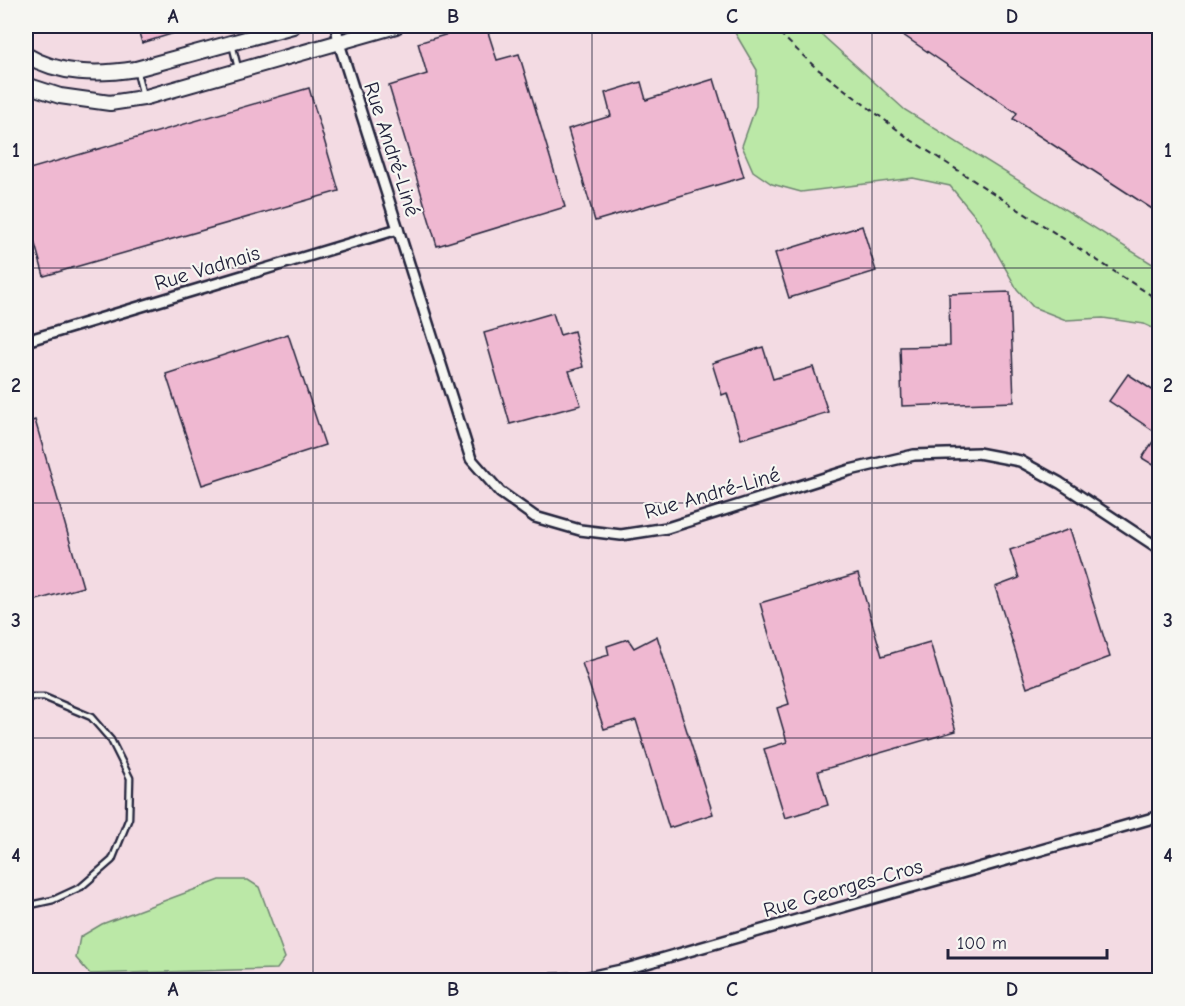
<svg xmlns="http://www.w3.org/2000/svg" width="1185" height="1006" font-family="'Comic Neue',sans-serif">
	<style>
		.built { fill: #f3dbe3 }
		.green { fill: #bbe8a7; stroke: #6e8571; stroke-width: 1.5 }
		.building { fill: #efb8d1; stroke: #22223b; stroke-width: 1.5 }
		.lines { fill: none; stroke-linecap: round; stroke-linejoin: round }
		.lane-casing { stroke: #22223b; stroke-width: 9 }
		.street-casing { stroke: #22223b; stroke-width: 14 }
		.secondary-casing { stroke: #22223b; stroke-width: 18 }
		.path { stroke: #22223b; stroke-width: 2; stroke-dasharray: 6 4.5; stroke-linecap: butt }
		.lane { stroke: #f6f6f2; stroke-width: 4.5 }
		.street { stroke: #f6f6f2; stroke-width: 9 }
		.secondary { stroke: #f6f6f2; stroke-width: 14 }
		.grid { fill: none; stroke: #22223b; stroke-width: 1.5; stroke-opacity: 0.55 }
		.labels { text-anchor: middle; stroke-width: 4.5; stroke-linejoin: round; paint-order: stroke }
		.street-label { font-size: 21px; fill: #22223b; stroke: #f6f6f2 }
		.neatline { fill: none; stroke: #22223b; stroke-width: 2 }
		.grid-label { font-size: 20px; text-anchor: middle; font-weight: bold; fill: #22223b }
	</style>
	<rect width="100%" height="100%" fill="#f5eaeb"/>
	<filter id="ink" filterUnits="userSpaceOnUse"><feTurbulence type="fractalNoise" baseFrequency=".0167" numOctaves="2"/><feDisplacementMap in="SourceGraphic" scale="12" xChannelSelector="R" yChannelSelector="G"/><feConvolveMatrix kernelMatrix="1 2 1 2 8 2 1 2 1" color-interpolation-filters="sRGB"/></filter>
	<g filter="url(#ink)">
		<!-- built -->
		<rect class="built" x="26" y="26" width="1133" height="954"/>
		<!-- green -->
		<g class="green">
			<polygon points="731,26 812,26 905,110 1159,268 1159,331 1144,324 1103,318 1066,320 1033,307 1017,289 979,221 950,186 913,178 801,192 772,184 753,171 742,146 756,106 757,70"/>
			<polygon points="220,880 248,880 259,887 285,958 277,969 90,974 76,958 80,937 102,924"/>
		</g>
		<!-- building -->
		<g class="building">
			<polygon points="137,26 191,26 191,28 142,43"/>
			<polygon points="475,26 486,26 497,60 519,54 565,207 437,246 389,86 427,74 418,43"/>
			<polygon points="890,26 1160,26 1160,214 1013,119 1017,113"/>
			<polygon points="714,79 744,177 595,221 568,129 611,116 605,93 641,82 646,100"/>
			<polygon points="309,88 339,191 44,276 26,212 26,170"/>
			<polygon points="862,226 876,271 789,298 775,253"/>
			<polygon points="1010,292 1014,402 902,406 900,347 950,346 949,294"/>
			<polygon points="553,313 560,335 574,331 583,367 569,371 581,405 510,424 484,333"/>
			<polygon points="288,334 325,445 202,485 166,374"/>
			<polygon points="763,347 773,379 813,367 828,412 741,439 727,393 722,395 712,363"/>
			<polygon points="1128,374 1160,395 1160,469 1142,458 1158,434 1109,401"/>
			<polygon points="35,420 83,587 26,603 26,423"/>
			<polygon points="1070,529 1110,657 1027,688 995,587 1019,578 1010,550"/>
			<polygon points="858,574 882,656 930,642 956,731 818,771 828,805 785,818 764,749 787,742 777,708 789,704 760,603"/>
			<polygon points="657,636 713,814 669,828 636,720 604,729 582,663 609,655 607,646 628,639 634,648"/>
		</g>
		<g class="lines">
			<!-- lane casing -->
			<g class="lane-casing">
				<g id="lane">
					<polyline points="232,44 238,68"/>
					<polyline points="137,72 143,96"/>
					<polyline points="26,697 44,697 91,717 111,740 130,778 129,818 112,860 81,887 53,900 26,906"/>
				</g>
			</g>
			<!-- street casing -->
			<g class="street-casing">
				<g id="street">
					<polyline points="336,26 339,43 471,459 500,492 535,517 580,530 621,535 667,528 850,470 914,455 978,453 1020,461 1060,483 1160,549"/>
					<polyline points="26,341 398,229"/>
					<polyline points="533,980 584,978 626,969 1160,816"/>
				</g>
			</g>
			<!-- secondary casing -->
			<g class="secondary-casing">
				<g id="secondary">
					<path d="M26,55C59,75 98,75 136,69L293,26"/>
					<polyline points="26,85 60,96 110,103 143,98 396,26"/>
				</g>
			</g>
			<!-- path -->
			<polyline class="path" points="772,26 815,67 911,140 1160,301"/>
			<!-- lane -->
			<use href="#lane" class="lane"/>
			<!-- street -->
			<use href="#street" class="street"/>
			<!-- secondary -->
			<use href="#secondary" class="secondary"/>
		</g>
	</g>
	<!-- grid -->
	<path class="grid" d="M313,26V980M592,26V980M872,26V980M26,268H1160M26,503H1160M26,738H1160"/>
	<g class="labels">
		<!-- street labels -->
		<g class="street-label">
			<text transform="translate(392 149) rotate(72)" y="7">Rue André-Liné</text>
			<text transform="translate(207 268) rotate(-17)" y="7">Rue Vadnais</text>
			<text transform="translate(712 493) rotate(-16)" y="7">Rue André-Liné</text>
			<text transform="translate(843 888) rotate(-16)" y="7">Rue Georges-Cros</text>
		</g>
	</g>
	<!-- margin -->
	<rect width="1185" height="1006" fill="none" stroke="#f6f6f2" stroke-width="66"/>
	<!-- scale -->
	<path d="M948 949v9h159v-9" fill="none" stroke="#22223b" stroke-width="3"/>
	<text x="957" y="949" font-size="18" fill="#22223b" stroke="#f6f6f2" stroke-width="4.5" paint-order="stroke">100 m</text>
	<rect x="33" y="33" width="1119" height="940" class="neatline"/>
	<g class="grid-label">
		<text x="173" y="23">A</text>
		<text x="453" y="23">B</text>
		<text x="732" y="23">C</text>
		<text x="1012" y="23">D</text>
		<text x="16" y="157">1</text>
		<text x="1168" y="157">1</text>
		<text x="16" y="392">2</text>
		<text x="1168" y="392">2</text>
		<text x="16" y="627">3</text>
		<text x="1168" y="627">3</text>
		<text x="16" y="862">4</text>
		<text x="1168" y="862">4</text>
		<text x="173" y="996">A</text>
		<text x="453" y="996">B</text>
		<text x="732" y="996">C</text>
		<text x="1012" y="996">D</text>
	</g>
</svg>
